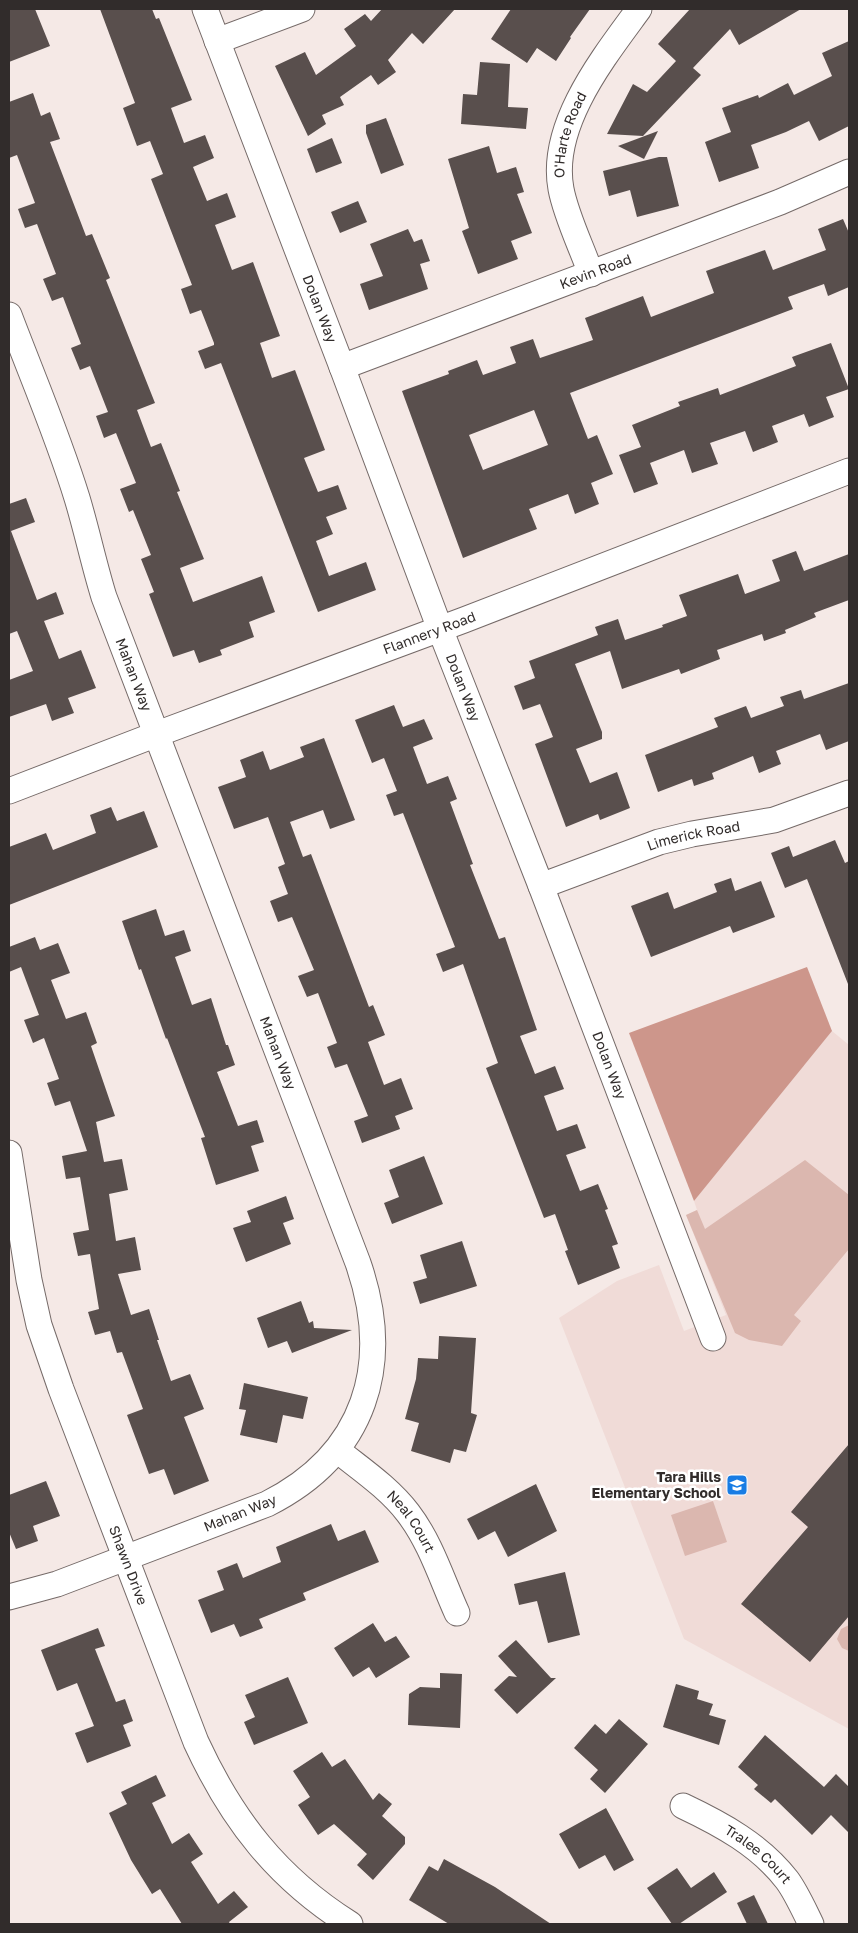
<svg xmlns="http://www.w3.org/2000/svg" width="858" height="1933" font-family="'Golos Text',sans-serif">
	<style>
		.built { fill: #f0dbd7 }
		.green { fill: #dbb7af }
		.forest { fill: #cd968b }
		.building { fill: #594f4d; fill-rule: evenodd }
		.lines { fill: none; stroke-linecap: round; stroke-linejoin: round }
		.minor-casing { stroke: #756a68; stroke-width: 27 }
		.minor { stroke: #fff; stroke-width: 25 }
		.labels { text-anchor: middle; stroke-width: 5; stroke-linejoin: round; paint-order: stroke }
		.street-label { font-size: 14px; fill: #312c2b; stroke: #fff }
		.poi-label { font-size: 14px; font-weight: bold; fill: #312c2b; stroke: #fff; text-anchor: end }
	</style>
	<rect width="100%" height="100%" fill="#f5e9e6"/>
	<!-- built -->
	<polygon class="built" points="832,1031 849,1045 849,1729 684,1639 559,1318 617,1281 659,1265 684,1331 726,1315 686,1215 697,1210 694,1201"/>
	<!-- green -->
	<g class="green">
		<polygon points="805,1160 849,1195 849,1249 794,1315 801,1321 782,1346 749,1340 735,1333 686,1215 697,1210 705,1229"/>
		<polygon points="713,1501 727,1542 685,1556 671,1515"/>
		<polygon points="849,1625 849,1651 842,1648 837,1639 841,1629"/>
	</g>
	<!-- forest -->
	<polygon class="forest" points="807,967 832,1031 694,1201 629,1033"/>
	<!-- building -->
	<g class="building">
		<polygon points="9,9 35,9 50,46 9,62"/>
		<polygon points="100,9 152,9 156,19 159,18 192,100 171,108 184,143 205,135 214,158 193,167 207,201 227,193 236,217 215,225 232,270 253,262 280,336 260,343 272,378 295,370 325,450 304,458 318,492 338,485 347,509 326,517 333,534 316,541 329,576 366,562 376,590 318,612 221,363 205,369 198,351 214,345 214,343 201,310 190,314 181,289 192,285 151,179 163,174 150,141 137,146 123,108 135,103"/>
		<polygon points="382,9 455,9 423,44 412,33 388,60 396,72 378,85 371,75 340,97 344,105 322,115 326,124 308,136 275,66 305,52 316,75 356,46 344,29 365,14 371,21"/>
		<polygon points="511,9 590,9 570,37 571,38 556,61 537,48 527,63 491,39"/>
		<polygon points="690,9 801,9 739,45 730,29 693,68 701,75 643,136 607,134 633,84 647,92 676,61 658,44"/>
		<polygon points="849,41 849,126 819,141 809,121 786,132 751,145 759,168 719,182 705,142 731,132 722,108 758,95 759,98 788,83 794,95 832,76 822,53"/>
		<polygon points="480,62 510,64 508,107 528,108 526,129 461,124 463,94 477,95"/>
		<polygon points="33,93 41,116 50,112 60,139 50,142 86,236 92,234 110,278 106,280 155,403 137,410 151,447 161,443 180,491 177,492 204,559 180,568 193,602 262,576 275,612 249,622 254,637 220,650 222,655 199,663 194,650 173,657 149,594 154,592 141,559 151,555 133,510 129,512 120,489 136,483 116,433 104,438 96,416 108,412 90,366 80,370 71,348 81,344 63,297 52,301 43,279 56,274 37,224 25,228 18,209 35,203 17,155 9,158 9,102"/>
		<polygon points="386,118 404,165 381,174 366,133 366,125"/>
		<polygon points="658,131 644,159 618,146"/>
		<polygon points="332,138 342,163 316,173 307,149"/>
		<polygon points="489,146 497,173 516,167 524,192 517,194 532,233 511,241 518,259 478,274 462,231 469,228 448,159"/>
		<polygon points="659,157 667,157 679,206 637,217 630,190 609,196 603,171"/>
		<polygon points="358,201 367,222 340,233 331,212"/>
		<path d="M843,219L849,233V287L828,296L824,284L788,297L793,309L570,393L588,439L597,435L613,474L591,483L599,504L575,514L568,494L529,509L537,529L463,558L402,391L449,374L448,371L477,360L483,375L516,363L510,347L533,339L540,358L593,340L585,318L643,296L651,317L714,293L706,271L765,250L773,270L826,250L818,229ZM534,410L548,445L483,470L469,435Z"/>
		<polygon points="408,229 414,242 422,239 430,261 420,264 428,289 369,310 360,284 383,276 370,244"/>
		<polygon points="831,343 849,389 826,397 834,417 809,427 804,414 772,426 778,442 753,452 745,431 710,443 718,464 692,473 684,450 650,463 658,484 634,493 619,455 641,447 632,425 680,406 678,402 718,388 720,395 796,366 792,357"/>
		<polygon points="26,498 35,522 11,531 37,600 56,592 64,614 44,621 59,659 81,650 96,688 68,698 74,713 52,721 46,704 9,717 9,680 33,671 17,631 9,634 9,504"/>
		<polygon points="796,551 804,571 849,554 849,600 814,613 816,617 785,630 786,633 764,641 762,634 717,650 720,659 681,674 679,669 622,689 610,651 575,664 602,732 602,739 576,749 590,783 617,772 630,808 600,820 598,814 566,827 535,744 553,737 540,704 523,710 514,686 535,678 529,661 598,635 595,627 618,619 625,640 663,627 662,625 687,616 679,595 738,574 745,594 780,581 772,560"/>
		<polygon points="849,683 849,741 826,750 820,734 776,751 781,764 759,773 753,756 712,773 714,779 694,786 692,779 658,792 645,755 718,727 714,718 746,706 751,718 784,706 780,697 801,690 804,699"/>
		<polygon points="394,705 403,727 424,719 433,739 413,747 427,784 448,776 457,799 450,802 473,864 470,865 499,939 505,937 537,1030 520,1036 535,1074 555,1066 564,1089 544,1096 557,1131 577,1124 586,1148 566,1155 580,1191 598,1184 608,1209 605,1210 618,1244 612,1246 620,1268 578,1285 565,1251 568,1250 555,1214 544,1218 486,1068 498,1063 463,964 443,972 436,954 455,947 403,813 394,816 386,795 397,791 384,758 372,763 355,720"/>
		<polygon points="324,738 355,820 330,829 323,810 290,822 303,857 311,854 369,1007 373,1005 385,1035 368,1042 384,1085 401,1078 413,1109 395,1116 400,1129 362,1143 354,1121 368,1116 347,1064 335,1068 327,1047 337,1043 318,993 307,997 298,976 314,970 292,917 278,922 270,901 288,894 278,867 285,864 268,817 234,829 218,787 246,777 240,760 263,751 270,770 304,757 300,747"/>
		<polygon points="111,807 117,821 144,811 158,847 9,905 9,847 46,833 53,850 96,833 90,815"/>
		<polygon points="835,840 845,863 849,861 848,984 807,879 785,888 771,853 789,846 793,857"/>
		<polygon points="731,878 735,891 761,881 775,917 733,933 730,926 651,957 631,906 668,892 674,909 717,892 714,884"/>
		<polygon points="156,909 165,936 184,930 191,951 175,957 192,1005 211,998 226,1045 228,1045 235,1065 217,1072 238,1126 257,1120 264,1142 251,1146 259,1171 216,1185 201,1138 205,1137 167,1038 166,1039 141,969 139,970 122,921"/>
		<polygon points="35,937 40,950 58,943 70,973 51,980 66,1019 86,1012 97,1043 91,1046 115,1116 96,1122 104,1162 122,1159 128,1190 109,1194 116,1241 135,1237 141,1270 118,1274 131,1315 149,1309 159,1340 157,1340 171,1381 190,1374 204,1409 184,1417 209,1481 174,1495 164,1469 149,1474 127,1415 143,1409 122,1352 117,1353 110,1331 95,1335 88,1312 99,1309 90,1254 78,1256 73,1233 89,1230 80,1177 66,1179 62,1156 87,1151 70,1101 55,1106 47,1083 59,1079 44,1038 33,1043 24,1020 39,1015 21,967 9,972 9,947"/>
		<polygon points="424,1156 443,1204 392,1224 384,1203 399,1197 389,1170"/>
		<polygon points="286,1196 294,1219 283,1223 291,1244 246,1262 233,1228 251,1222 247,1211"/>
		<polygon points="462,1241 477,1286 420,1304 413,1282 427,1278 420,1255"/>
		<polygon points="301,1301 309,1323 313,1321 314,1328 352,1330 292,1353 287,1341 268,1348 257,1318"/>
		<polygon points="439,1336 476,1338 471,1413 477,1415 466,1452 454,1449 450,1463 411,1451 419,1423 405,1419 416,1379 418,1358 438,1359"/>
		<polygon points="244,1383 308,1397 303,1419 283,1415 277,1443 240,1435 246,1410 239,1409"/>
		<polygon points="849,1444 849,1616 810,1662 741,1604 808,1527 791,1512"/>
		<polygon points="46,1481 60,1516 33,1526 38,1541 16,1549 9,1532 9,1495"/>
		<polygon points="536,1484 557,1531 508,1557 495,1531 478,1540 467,1519"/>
		<polygon points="331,1524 338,1541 365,1530 379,1562 303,1593 306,1600 259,1619 263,1628 240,1637 234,1624 211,1633 198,1600 224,1590 217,1571 237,1563 243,1578 281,1562 276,1547"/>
		<polygon points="565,1572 580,1635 548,1643 537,1601 519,1605 514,1584"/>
		<polygon points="373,1623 385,1642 396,1636 410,1657 376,1678 369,1667 353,1677 334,1648"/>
		<polygon points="98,1628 105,1646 95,1649 116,1702 125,1699 133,1721 123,1725 131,1746 87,1763 75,1733 94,1726 77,1683 57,1691 41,1650"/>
		<polygon points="516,1640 551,1678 556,1678 517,1714 494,1690 509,1676 517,1677 498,1656"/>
		<polygon points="440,1673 462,1674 460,1728 408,1725 409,1694 420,1687 440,1688"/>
		<polygon points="288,1677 308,1723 254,1745 244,1722 255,1717 245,1695"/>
		<polygon points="676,1684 699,1691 697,1699 713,1704 709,1715 726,1720 719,1745 663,1727"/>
		<polygon points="619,1719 648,1744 605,1793 590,1779 598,1770 574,1748 595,1724 606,1734"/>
		<polygon points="765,1735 824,1787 836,1774 849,1787 849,1833 831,1815 812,1835 775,1799 771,1803 754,1789 758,1785 738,1767"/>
		<polygon points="322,1752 332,1767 345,1759 373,1800 379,1793 392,1804 382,1816 405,1837 405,1844 373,1880 357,1865 367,1854 334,1824 318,1835 298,1805 310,1797 293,1771"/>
		<polygon points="156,1775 166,1796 152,1803 172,1844 189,1833 203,1854 191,1862 218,1904 234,1891 248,1907 229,1922 230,1924 182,1924 160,1889 152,1894 131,1860 109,1813 127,1804 121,1792"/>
		<polygon points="606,1808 634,1860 614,1871 605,1855 579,1869 559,1834"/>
		<polygon points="444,1859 495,1887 551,1924 449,1924 409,1900 429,1866 438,1871"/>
		<polygon points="677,1868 691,1888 714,1872 727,1892 679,1924 672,1924 647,1888"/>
		<polygon points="754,1895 768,1924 747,1924 737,1903"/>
	</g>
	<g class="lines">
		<!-- minor casing -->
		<g class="minor-casing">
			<g id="minor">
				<path id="s1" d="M205,9L342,367L440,629L541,886L713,1338"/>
				<polyline points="217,41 302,9"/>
				<path id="s2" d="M591,274C582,248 566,216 561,189C549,125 604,57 639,9"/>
				<path id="s3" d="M9,315C32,376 58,436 77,498C87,531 94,565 104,597L358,1263C393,1364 366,1454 267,1504L57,1584L9,1597"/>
				<path id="s4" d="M342,367L780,202L849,172"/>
				<path id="s5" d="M9,791L157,734L464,620L849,471"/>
				<path id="s6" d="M541,886L659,842L692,834L774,820L849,793"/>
				<path id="s7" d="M9,1153L29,1280L39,1325L61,1389L196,1742C232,1820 277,1878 350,1924"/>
				<path id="s8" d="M337,1450C362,1470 389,1488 408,1513C431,1543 442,1580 457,1613"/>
				<path id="s9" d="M683,1806C721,1824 760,1845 787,1880C796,1892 804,1910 811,1924"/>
			</g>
		</g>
		<!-- minor -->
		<use href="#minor" class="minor"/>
	</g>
	<!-- icons -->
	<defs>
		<g id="school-square" transform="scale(1.125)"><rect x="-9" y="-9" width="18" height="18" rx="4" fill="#187ce4" stroke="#fff"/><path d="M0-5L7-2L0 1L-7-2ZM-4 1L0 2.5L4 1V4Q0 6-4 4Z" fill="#fff"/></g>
	</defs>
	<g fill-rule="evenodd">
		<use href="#school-square" x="737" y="1485"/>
	</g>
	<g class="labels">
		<!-- street labels -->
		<g class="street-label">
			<text dy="5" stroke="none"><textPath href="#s2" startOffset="146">O'Harte Road</textPath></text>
			<text dy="5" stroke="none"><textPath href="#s4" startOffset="271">Kevin Road</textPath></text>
			<text dy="5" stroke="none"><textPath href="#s1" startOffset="321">Dolan Way</textPath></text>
			<text dy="5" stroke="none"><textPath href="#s5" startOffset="449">Flannery Road</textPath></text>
			<text dy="5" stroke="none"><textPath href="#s3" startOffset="381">Mahan Way</textPath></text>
			<text dy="5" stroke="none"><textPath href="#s1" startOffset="726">Dolan Way</textPath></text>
			<text dy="5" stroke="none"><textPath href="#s6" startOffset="161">Limerick Road</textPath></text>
			<text dy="5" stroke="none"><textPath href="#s3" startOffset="786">Mahan Way</textPath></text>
			<text dy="5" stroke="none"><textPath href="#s1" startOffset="1131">Dolan Way</textPath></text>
			<text transform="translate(240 1513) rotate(-22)" y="5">Mahan Way</text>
			<text dy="5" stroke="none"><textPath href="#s8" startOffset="104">Neal Court</textPath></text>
			<text dy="5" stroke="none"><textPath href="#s7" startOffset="431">Shawn Drive</textPath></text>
			<text dy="5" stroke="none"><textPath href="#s9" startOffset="90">Tralee Court</textPath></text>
		</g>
		<!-- poi labels -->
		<g class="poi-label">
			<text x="721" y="1482">Tara Hills<tspan x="721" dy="16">Elementary School</tspan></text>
		</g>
	</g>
	<!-- border -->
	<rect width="858" height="1933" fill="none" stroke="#312c2b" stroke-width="20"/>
</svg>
